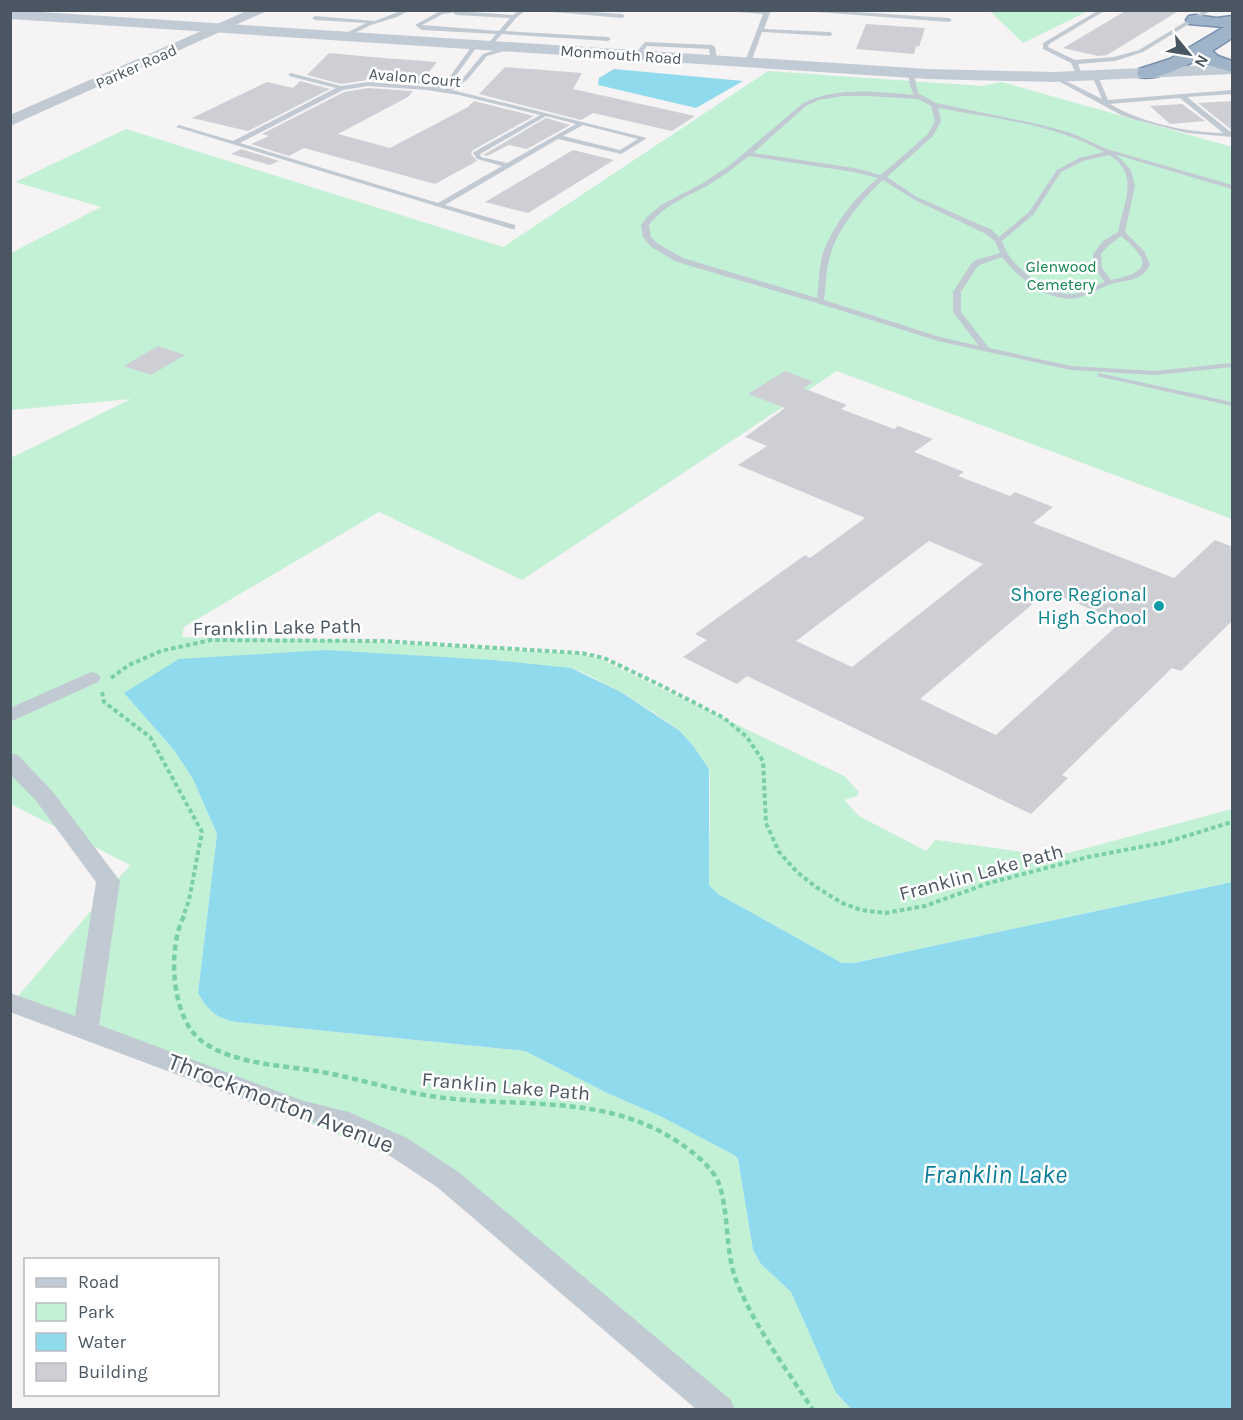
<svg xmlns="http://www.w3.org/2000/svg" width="1243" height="1420" font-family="Karla,sans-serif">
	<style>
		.green { fill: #c3f1d5 }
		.water { fill: #90daee }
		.building { fill: #cdcfd5; fill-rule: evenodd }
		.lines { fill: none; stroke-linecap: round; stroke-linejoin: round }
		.trunk-casing { stroke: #7690ad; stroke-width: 3 }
		.path-far1 { stroke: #7ad0a6; stroke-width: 4; stroke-dasharray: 4.5 3; stroke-linecap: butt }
		.path { stroke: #7ad0a6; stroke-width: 4.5; stroke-dasharray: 6 4; stroke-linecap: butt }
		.service { fill: #c1cad2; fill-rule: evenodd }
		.minor { fill: #c1cad2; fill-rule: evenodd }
		.tertiary { fill: #c1cad2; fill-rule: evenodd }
		.secondary { fill: #c1cbd6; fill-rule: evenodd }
		.trunk { fill: #9fb4c9; fill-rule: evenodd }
		.culture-dot { fill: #0f9aa8; stroke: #fff; stroke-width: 2 }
		.labels { text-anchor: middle; stroke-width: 5; stroke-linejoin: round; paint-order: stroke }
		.far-street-label { font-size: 16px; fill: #4a5661; stroke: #fff }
		.far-park-label { font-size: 16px; fill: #17864f; stroke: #fff }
		.culture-label { font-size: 20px; fill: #0d838f; stroke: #fff; text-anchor: end }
		.street-label { font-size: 20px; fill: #4a5661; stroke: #fff }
		.near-street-label { font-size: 24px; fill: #4a5661; stroke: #fff }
		.near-water-label { font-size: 26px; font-style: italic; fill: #0c7c9b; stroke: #fff }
	</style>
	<rect width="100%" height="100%" fill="#f5f3f3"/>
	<!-- green -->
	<g class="green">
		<polygon points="990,11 1088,11 1023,43"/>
		<path d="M768,71L982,86L1002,82L1232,147V519L837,371L522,580L379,512L184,627L182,637L338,640L578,654L600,659L844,776L859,792L857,796L844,800L859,816L926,851L934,841L937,840L1037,854L1068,853L1232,809V882L854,963H842L718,894L709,885L710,776L709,769L694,747L680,731L656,714L621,692L586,674L571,668L522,664L158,732L174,750L193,779L217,834L198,993C208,1011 216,1018 236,1022L525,1051L607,1093L660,1116L734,1155L738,1159L753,1250L761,1264L791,1292L838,1396L851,1409H712L432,1173L13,1002L130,865L11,804V458L131,399L11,410V253L101,207L15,182L126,129L503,247Z"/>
	</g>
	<!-- water -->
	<g class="water">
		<polygon points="614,69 743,81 696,108 598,85 599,78"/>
		<path d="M325,650L493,660L571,668L621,692L680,731L694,747L709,769V885L718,894L842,963H854L1232,882V1409H851L836,1393L791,1292L761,1264L753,1250L738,1159L734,1155L660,1116L607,1093L525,1051L236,1022C216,1018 208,1011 198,993L217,834L193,779L174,750L124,693L179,659Z"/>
	</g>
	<!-- building -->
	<g class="building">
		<polygon points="1127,10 1180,10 1107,55 1098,56 1063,48"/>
		<polygon points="866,24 925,28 919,47 916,46 914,54 856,49"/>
		<polygon points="329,53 371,57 437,62 419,84 368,80 341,84 307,75"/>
		<polygon points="505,67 582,73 573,89 695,116 672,131 593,113 581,120 479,94"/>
		<polygon points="300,81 330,89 248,131 192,118 267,82 293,88"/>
		<polygon points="368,88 413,91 408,97 338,134 390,148 468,107 474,101 534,116 473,150 471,154 477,161 435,184 304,148 289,156 251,144 269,136 262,134 344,92"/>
		<polygon points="1233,101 1233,131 1198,103"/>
		<polygon points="1182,104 1205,121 1170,124 1150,106"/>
		<polygon points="546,118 570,125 527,149 509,145 487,156 483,155"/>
		<polygon points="241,149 279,161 270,165 231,154"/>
		<polygon points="573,150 614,160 528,213 485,202"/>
		<polygon points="158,346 185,355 151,375 124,366"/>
		<path d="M785,371L813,382L803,388L847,405L841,409L894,429L898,426L933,439L914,452L964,472L958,476L1010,496L1015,492L1053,507L1033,523L1174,578L1215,540L1233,547V620L1181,671L1172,668L1062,775L1068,778L1031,814L747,676L737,684L683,657L707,640L695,634L805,555L810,558L865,518L738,465L767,446L745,437L785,408L748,394ZM929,541L983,564L852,667L796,641ZM1048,591L1121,622L996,735L920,699Z"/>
	</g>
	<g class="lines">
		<!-- trunk casing -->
		<g class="trunk-casing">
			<path id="trunk" d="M1195,15L1217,18L1232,16V38L1212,51L1218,56L1232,61V72L1204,64L1199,59C1183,67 1157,81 1139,77L1137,73L1139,69L1170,59L1224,27L1189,24L1186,20L1189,16Z"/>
		</g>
		<!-- path-far1 -->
		<g class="path-far1">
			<polyline points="111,678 129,665 161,651 211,640 382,641 581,653 604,658 658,684 724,718 747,737 763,761 766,823 779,852 797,872 816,887 842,903 861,910 885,913 925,906 989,883 1088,857 1167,842 1232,822"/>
			<polyline points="102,692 104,702 150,737 202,832 189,900 183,917"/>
		</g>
		<!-- path -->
		<path class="path" d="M184,916C167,948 171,1020 203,1042C234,1064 280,1065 316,1071C359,1078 401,1093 445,1098C533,1108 617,1093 692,1152C702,1160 715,1172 719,1184C730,1216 724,1253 738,1285C757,1330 787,1370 813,1410"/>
		<!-- service -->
		<g class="service">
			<polygon points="403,10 410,10 397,17 371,25 344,38 342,37 342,35 366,23 315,20 312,18 315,16 375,21"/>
			<polygon points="451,10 452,13 443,14 422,25 499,31 510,18 456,15 453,13 456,11 513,15 520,10 526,10 516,18 505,31 608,37 611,39 608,41 502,34 490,47 487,45 496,34 422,30 415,25 440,11"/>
			<polygon points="531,10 565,10 622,14 625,16 622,18"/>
			<polygon points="713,10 771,10 764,29 830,32 833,34 830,36 762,32 751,62 748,64 745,62 763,14"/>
			<polygon points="791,10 827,10 949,18 952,20 949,22"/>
			<polygon points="1099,10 1106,10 1049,44 1048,47 1075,60 1114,57 1139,50 1205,10 1212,10 1143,52 1115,61 1078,64 1083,77 1078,78 1071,63 1043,49 1043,43"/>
			<polygon points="645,42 712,45 715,47 717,60 714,62 711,60 709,49 647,46 639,56 635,56 635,54"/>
			<path d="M474,43L479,44L455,77L439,88L446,89L463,78L483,54L512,45L514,46V48L487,56L467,80L452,90L647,138L621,154L558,139L445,205L515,225V229H512L176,127L179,125L233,141L336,88L289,76V74L291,73L341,86L368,82L432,87L451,75ZM368,86L427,90L459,95L540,115L474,152L473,153L477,159L502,166L438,203L240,143L343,90ZM546,116L576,124L507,163L481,157L480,154ZM583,125L638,139L620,150L563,136Z"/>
			<path d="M911,71L914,73L918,93L936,103L1042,125L1071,133L1107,149L1232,185V189L1117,155L1131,170L1135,186L1125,232L1144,251L1150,264C1143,281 1127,280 1111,284C1099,288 1089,295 1077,298C1048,303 1018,278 1002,257L982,264L977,267L961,292V312L989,348L1071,366L1155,371L1232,363V367L1155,375L1071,370L938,341L817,303L677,262L651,247L643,237L641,225L647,217L661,205L703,183L730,165L802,104C835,86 878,92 914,95L910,86L908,73ZM842,96H867L918,99L931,106L935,121L928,134L881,175L854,168L753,153L806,106L819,100ZM938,108C993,118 1055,124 1104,152L1079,158L1057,170L1029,212L999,237L992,230L917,197L887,177L933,136L941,121ZM1109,155C1141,174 1123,204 1118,232L1103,241L1093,254L1094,268L1105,282C1095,285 1085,292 1074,294C1053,297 1019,272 1008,254C1005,250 1004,245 1002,241L1034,214L1061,172L1083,161ZM749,156L854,172L878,178C855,197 835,223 824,250C819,264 819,283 817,298L683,258L657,243L651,237L649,225C663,206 686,197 707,186C722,177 735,167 749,156ZM883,180L913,199L986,234L995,241L1000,253L976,260L971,264L953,292V312L979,346L940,337L824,300C826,285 826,267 831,253C838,228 864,197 883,180ZM1121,236C1151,261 1151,272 1111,280L1102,268L1101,254L1109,245Z"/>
			<path d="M1095,74L1098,76L1108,100L1232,90V94L1187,97L1232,133V137L1187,133L1136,120L1121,115L1051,77L1056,76L1102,99L1092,76ZM1180,98L1223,133C1184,132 1143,123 1110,104Z"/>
			<polygon points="1098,373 1232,402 1232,406 1101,377 1098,377"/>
		</g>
		<!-- minor -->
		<g class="minor">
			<polygon points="91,672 98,674 101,678 98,682 10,722 10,708"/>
			<polygon points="10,753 18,755 53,792 120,881 99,1025 304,1101 349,1112 407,1138 457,1171 731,1400 735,1410 697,1410 437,1187 387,1154 350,1134 321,1124 293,1118 10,1012 10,993 75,1016 96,882 37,802 10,774"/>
		</g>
		<!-- tertiary -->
		<polygon class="tertiary" points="249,10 269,10 10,126 10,115"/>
		<!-- secondary -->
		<polygon class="secondary" points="10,10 928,69 1054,72 1232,64 1232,74 1054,82 928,79 10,19"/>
		<!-- trunk -->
		<use href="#trunk" class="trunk"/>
	</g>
	<!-- markers -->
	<circle class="culture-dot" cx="1159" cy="606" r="6"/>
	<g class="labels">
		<!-- far-street labels -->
		<g class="far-street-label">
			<text transform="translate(621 54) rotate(4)" y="6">Monmouth Road</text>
			<text transform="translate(136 66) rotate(-24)" y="6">Parker Road</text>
			<text transform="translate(415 77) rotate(5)" y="6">Avalon Court</text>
		</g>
		<!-- far-park labels -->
		<g class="far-park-label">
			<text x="1061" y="272">Glenwood<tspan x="1061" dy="18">Cemetery</tspan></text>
		</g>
		<!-- culture labels -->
		<g class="culture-label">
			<text x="1147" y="601">Shore Regional<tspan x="1147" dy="23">High School</tspan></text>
		</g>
		<!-- street labels -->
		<g class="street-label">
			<text transform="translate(277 627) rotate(-1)" y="7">Franklin Lake Path</text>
			<text transform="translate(981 872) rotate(-15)" y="7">Franklin Lake Path</text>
			<text transform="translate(506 1086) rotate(5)" y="7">Franklin Lake Path</text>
		</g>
		<!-- near-street labels -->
		<g class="near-street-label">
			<text transform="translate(281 1103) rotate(21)" y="8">Throckmorton Avenue</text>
		</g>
		<!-- near-water labels -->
		<g class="near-water-label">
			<text x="995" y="1183">Franklin Lake</text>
		</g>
	</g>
	<!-- border -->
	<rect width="1243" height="1420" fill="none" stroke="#4a5661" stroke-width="24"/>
	<!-- legend -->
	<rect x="24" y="1258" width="195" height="138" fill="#ffffff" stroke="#b7bbc0" stroke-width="1.5"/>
	<rect x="36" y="1278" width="30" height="9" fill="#c1cbd6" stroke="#b7bbc0" stroke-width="1.5"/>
	<text x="78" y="1288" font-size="18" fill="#4a5661">Road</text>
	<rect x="36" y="1303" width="30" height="18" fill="#c3f1d5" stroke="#b7bbc0" stroke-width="1.5"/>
	<text x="78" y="1318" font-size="18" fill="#4a5661">Park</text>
	<rect x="36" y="1333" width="30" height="18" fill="#90daee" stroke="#b7bbc0" stroke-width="1.5"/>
	<text x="78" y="1348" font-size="18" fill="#4a5661">Water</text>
	<rect x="36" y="1363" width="30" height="18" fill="#cdcfd5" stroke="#b7bbc0" stroke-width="1.5"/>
	<text x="78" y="1378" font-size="18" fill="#4a5661">Building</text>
	<!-- north arrow -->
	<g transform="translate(1189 54) rotate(120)" stroke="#ffffff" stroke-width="4.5" paint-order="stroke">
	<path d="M0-4.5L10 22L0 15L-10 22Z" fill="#4a5661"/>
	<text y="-9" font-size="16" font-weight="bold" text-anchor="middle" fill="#4a5661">N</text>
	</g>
</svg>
